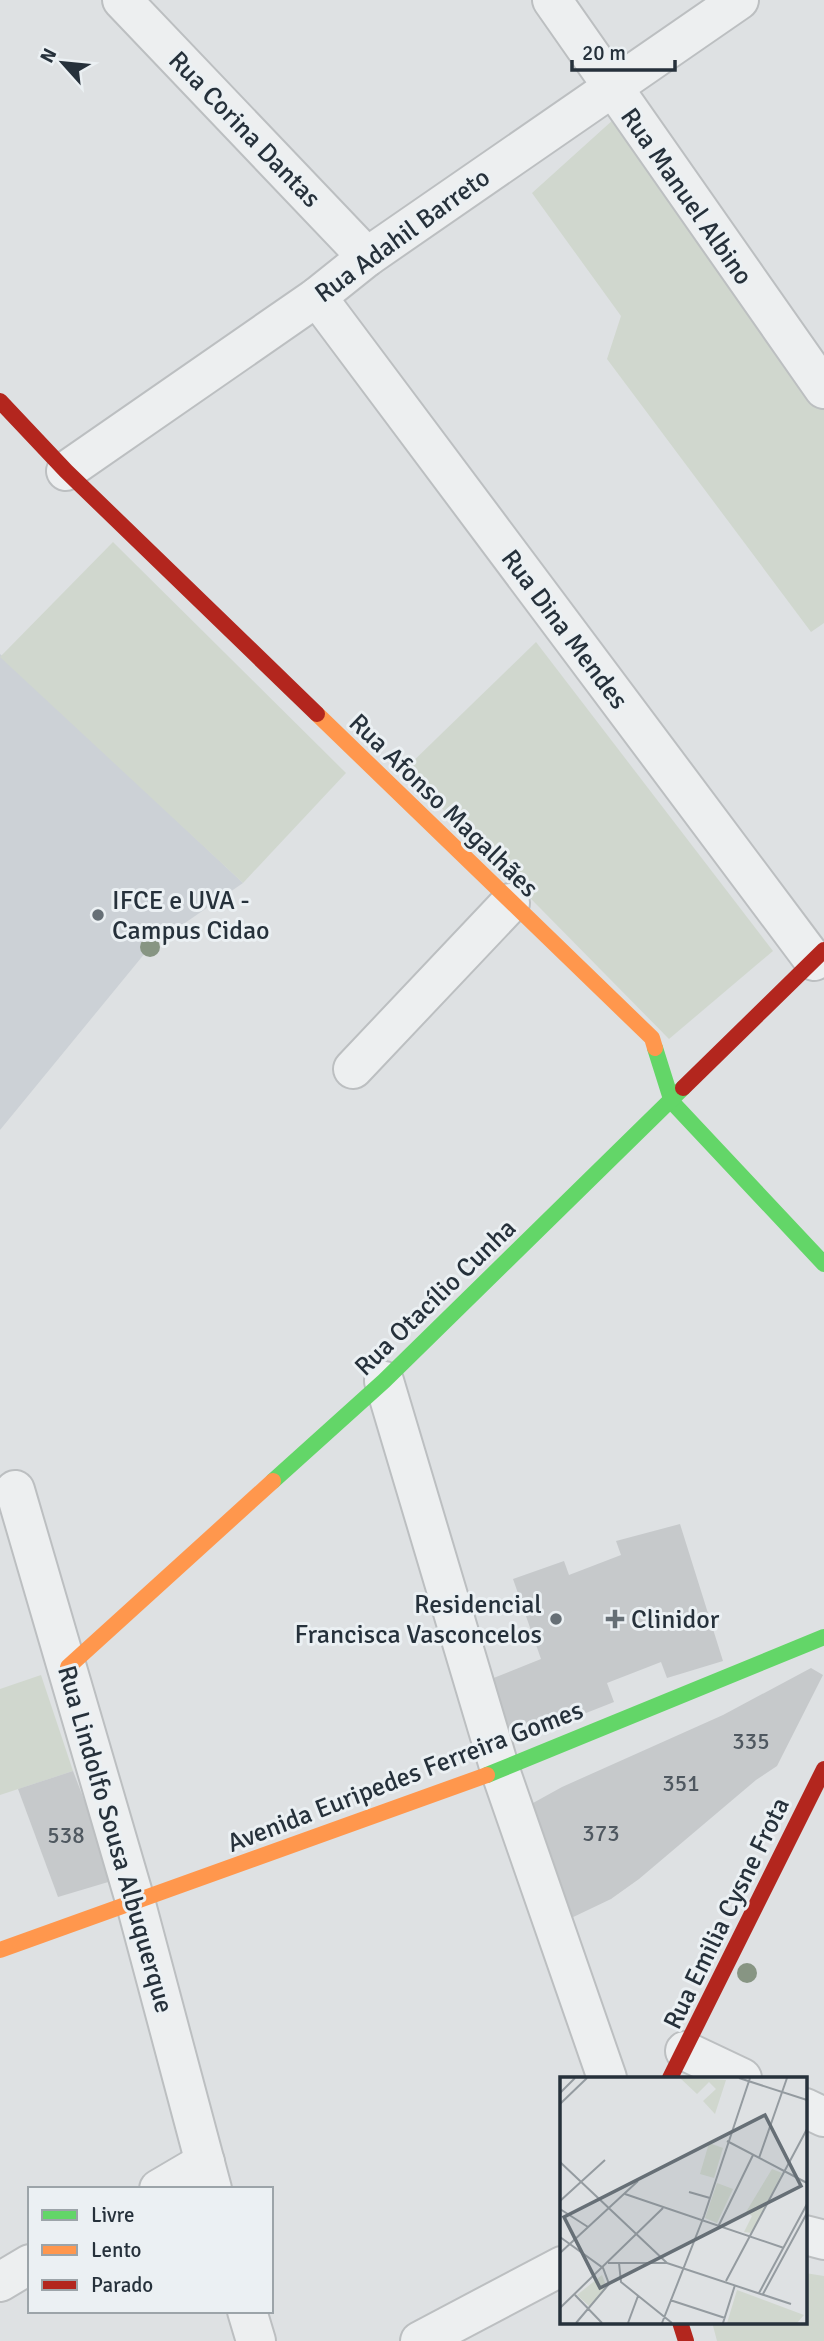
<svg xmlns="http://www.w3.org/2000/svg" width="824" height="2341" font-family="Signika,sans-serif">
	<style>
		.built { fill: #ccd1d6 }
		.green { fill: #d0d7ce }
		.building { fill: #c6c9cb }
		.lines { fill: none; stroke-linecap: round; stroke-linejoin: round }
		.street-casing { stroke: #bcbfc1; stroke-width: 42 }
		.street { stroke: #edeff0; stroke-width: 38 }
		.fast { stroke: #63d668; stroke-width: 16 }
		.slow { stroke: #ff974d; stroke-width: 16 }
		.jam { stroke: #b3261e; stroke-width: 16 }
		.tree { fill: #879583 }
		.poi-dot { fill: #666f76; stroke: #ebf0f3; stroke-width: 2.5 }
		.labels { text-anchor: middle; stroke-width: 6; stroke-linejoin: round; paint-order: stroke }
		.number-label { font-size: 23px; fill: #4f5860 }
		.street-label { font-size: 26px; fill: #26313b; stroke: #ebf0f3 }
		.poi-label { font-size: 26px; fill: #26313b; stroke: #ebf0f3; text-anchor: start }
		.inset-road { fill: none; stroke: #949ba0; stroke-width: 2 }
		.view { fill: #666f76; fill-opacity: 0.15; stroke: #666f76; stroke-width: 3.5 }
		.inset-edge { fill: none; stroke: #26313b; stroke-width: 3.5 }
	</style>
	<rect width="100%" height="100%" fill="#dee1e3"/>
	<!-- built -->
	<polygon class="built" points="0,654 243,883 150,947 0,1130"/>
	<!-- green -->
	<g class="green">
		<polygon points="614,119 824,402 824,623 811,632 607,359 621,316 532,193"/>
		<polygon points="113,542 346,773 243,883 0,657"/>
		<polygon points="536,642 773,951 669,1039 404,770"/>
		<polygon points="41,1675 73,1771 0,1795 0,1689"/>
		<polygon points="805,2273 824,2276 824,2341 717,2341 712,2322 805,2322"/>
	</g>
	<!-- building -->
	<g class="building">
		<polygon points="680,1524 723,1661 667,1678 661,1662 607,1683 614,1702 510,1743 486,1681 541,1659 513,1579 564,1561 569,1575 621,1555 616,1541"/>
		<polygon points="811,1668 823,1675 777,1766 756,1780 639,1879 611,1899 567,1920 524,1808 562,1787 723,1715"/>
		<polygon points="73,1771 115,1880 58,1897 18,1789"/>
	</g>
	<g class="lines">
		<!-- street casing -->
		<g class="street-casing">
			<g id="street">
				<polyline points="122,0 367,257"/>
				<polyline points="552,0 824,389"/>
				<polyline points="317,297 814,961"/>
				<polyline points="66,471 317,297 367,257 739,0"/>
				<polyline points="353,1069 510,903"/>
				<polyline points="384,1381 500,1770 607,2078"/>
				<polyline points="15,1490 136,1904 212,2189"/>
				<polyline points="685,2051 742,2078"/>
				<polyline points="805,2108 824,2117"/>
				<polyline points="159,2189 205,2162"/>
				<polyline points="805,2235 824,2240"/>
				<polyline points="0,2282 30,2264"/>
				<polyline points="247,2311 256,2341"/>
				<polyline points="420,2341 562,2266"/>
			</g>
		</g>
		<!-- street -->
		<use href="#street" class="street"/>
		<!-- fast -->
		<g class="fast">
			<polyline points="655,1048 672,1102 824,1264"/>
			<polyline points="273,1481 384,1381 683,1088"/>
			<polyline points="487,1775 824,1637"/>
		</g>
		<!-- slow -->
		<g class="slow">
			<polyline points="317,714 652,1038 655,1048"/>
			<polyline points="68,1667 273,1481"/>
			<polyline points="0,1950 487,1775"/>
		</g>
		<!-- jam -->
		<g class="jam">
			<polyline points="0,401 66,471 317,714"/>
			<polyline points="683,1088 824,950"/>
			<polyline points="670,2078 824,1769"/>
			<polyline points="680,2322 686,2341"/>
		</g>
	</g>
	<!-- trees -->
	<g class="tree">
		<circle cx="150" cy="947" r="10"/>
		<circle cx="747" cy="1973" r="10"/>
	</g>
	<!-- markers -->
	<g class="poi-dot">
		<circle cx="98" cy="915" r="7"/>
		<circle cx="556" cy="1619" r="7"/>
		<path d="M611.5 1608.5h7v7h7v7h-7v7h-7v-7h-7v-7h7z"/>
	</g>
	<g class="labels">
		<!-- number labels -->
		<g class="number-label">
			<text x="751" y="1749">335</text>
			<text x="681" y="1791">351</text>
			<text x="601" y="1841">373</text>
			<text x="66" y="1843">538</text>
		</g>
		<!-- street labels -->
		<g class="street-label">
			<text transform="translate(245 129) rotate(46)" y="9">Rua Corina Dantas</text>
			<text transform="translate(687 196) rotate(55)" y="9">Rua Manuel Albino</text>
			<text transform="translate(402 235) rotate(-36)" y="9">Rua Adahil Barreto</text>
			<text transform="translate(565 629) rotate(53)" y="9">Rua Dina Mendes</text>
			<text transform="translate(444 805) rotate(44)" y="9">Rua Afonso Magalhães</text>
			<text transform="translate(435 1297) rotate(-44)" y="9">Rua Otacílio Cunha</text>
			<text transform="translate(405 1776) rotate(-21)" y="9">Avenida Euripedes Ferreira Gomes</text>
			<text transform="translate(116 1839) rotate(74)" y="9">Rua Lindolfo Sousa Albuquerque</text>
			<text transform="translate(726 1913) rotate(-64)" y="9">Rua Emilia Cysne Frota</text>
		</g>
		<!-- poi labels -->
		<g class="poi-label">
			<text x="112" y="909">IFCE e UVA -<tspan x="112" dy="30">Campus Cidao</tspan></text>
			<text x="542" y="1613" text-anchor="end">Residencial<tspan x="542" dy="30">Francisca Vasconcelos</tspan></text>
			<text x="631" y="1628">Clinidor</text>
		</g>
	</g>
	<!-- overview -->
	<g transform="translate(560 2077)">
		<rect width="247" height="247" fill="#dee1e3"/>
		<path d="M120,1L166,3L155,37L143,24L156,12L149,5L137,17ZM149,66L163,71L154,101L140,97ZM212,92L222,96L192,156L184,155L192,139L186,135ZM157,106L173,112L157,146L145,141ZM42,198L47,211L30,230L17,218ZM177,213L244,238L237,246H167Z" fill="#d0d7ce"/>
		<path class="inset-road" d="M179,1L247,23M0,16L15,1M0,27L27,1M167,64L247,106M199,81L227,1M0,85L107,186M129,115L150,121M65,117L224,171M0,124L45,83M0,132L28,150M158,150L193,78M0,160L43,191L49,207L16,246M0,176L78,104M48,186H107L231,227M59,186L61,205L112,246M166,204L247,52M199,216L247,127M203,217L247,136M15,218L42,246M110,223L165,241M0,231L103,131M68,246L78,219M102,246L144,139L190,1M163,246L175,208"/>
		<path class="view" d="M205,38L241,109L40,211L4,140Z"/>
		<rect width="247" height="247" class="inset-edge"/>
	</g>
	<!-- legend -->
	<rect x="28" y="2187" width="245" height="126" fill="#ebf0f3" stroke="#9ca4a9" stroke-width="2"/>
	<rect x="42" y="2210" width="35" height="10" fill="#63d668" stroke="#9ca4a9" stroke-width="2"/>
	<text x="91" y="2222" font-size="21" fill="#26313b">Livre</text>
	<rect x="42" y="2245" width="35" height="10" fill="#ff974d" stroke="#9ca4a9" stroke-width="2"/>
	<text x="91" y="2257" font-size="21" fill="#26313b">Lento</text>
	<rect x="42" y="2280" width="35" height="10" fill="#b3261e" stroke="#9ca4a9" stroke-width="2"/>
	<text x="91" y="2292" font-size="21" fill="#26313b">Parado</text>
	<!-- north arrow -->
	<g transform="translate(63 63) rotate(297)" stroke="#ebf0f3" stroke-width="5" paint-order="stroke">
	<path d="M0-5L12 26L0 18L-12 26Z" fill="#26313b"/>
	<text y="-10" font-size="19" font-weight="bold" text-anchor="middle" fill="#26313b">N</text>
	</g>
	<!-- scale -->
	<path d="M572 60v10h103v-10" fill="none" stroke="#26313b" stroke-width="3.5"/>
	<text x="582" y="60" font-size="21" fill="#26313b" stroke="#ebf0f3" stroke-width="5" paint-order="stroke">20 m</text>
</svg>
